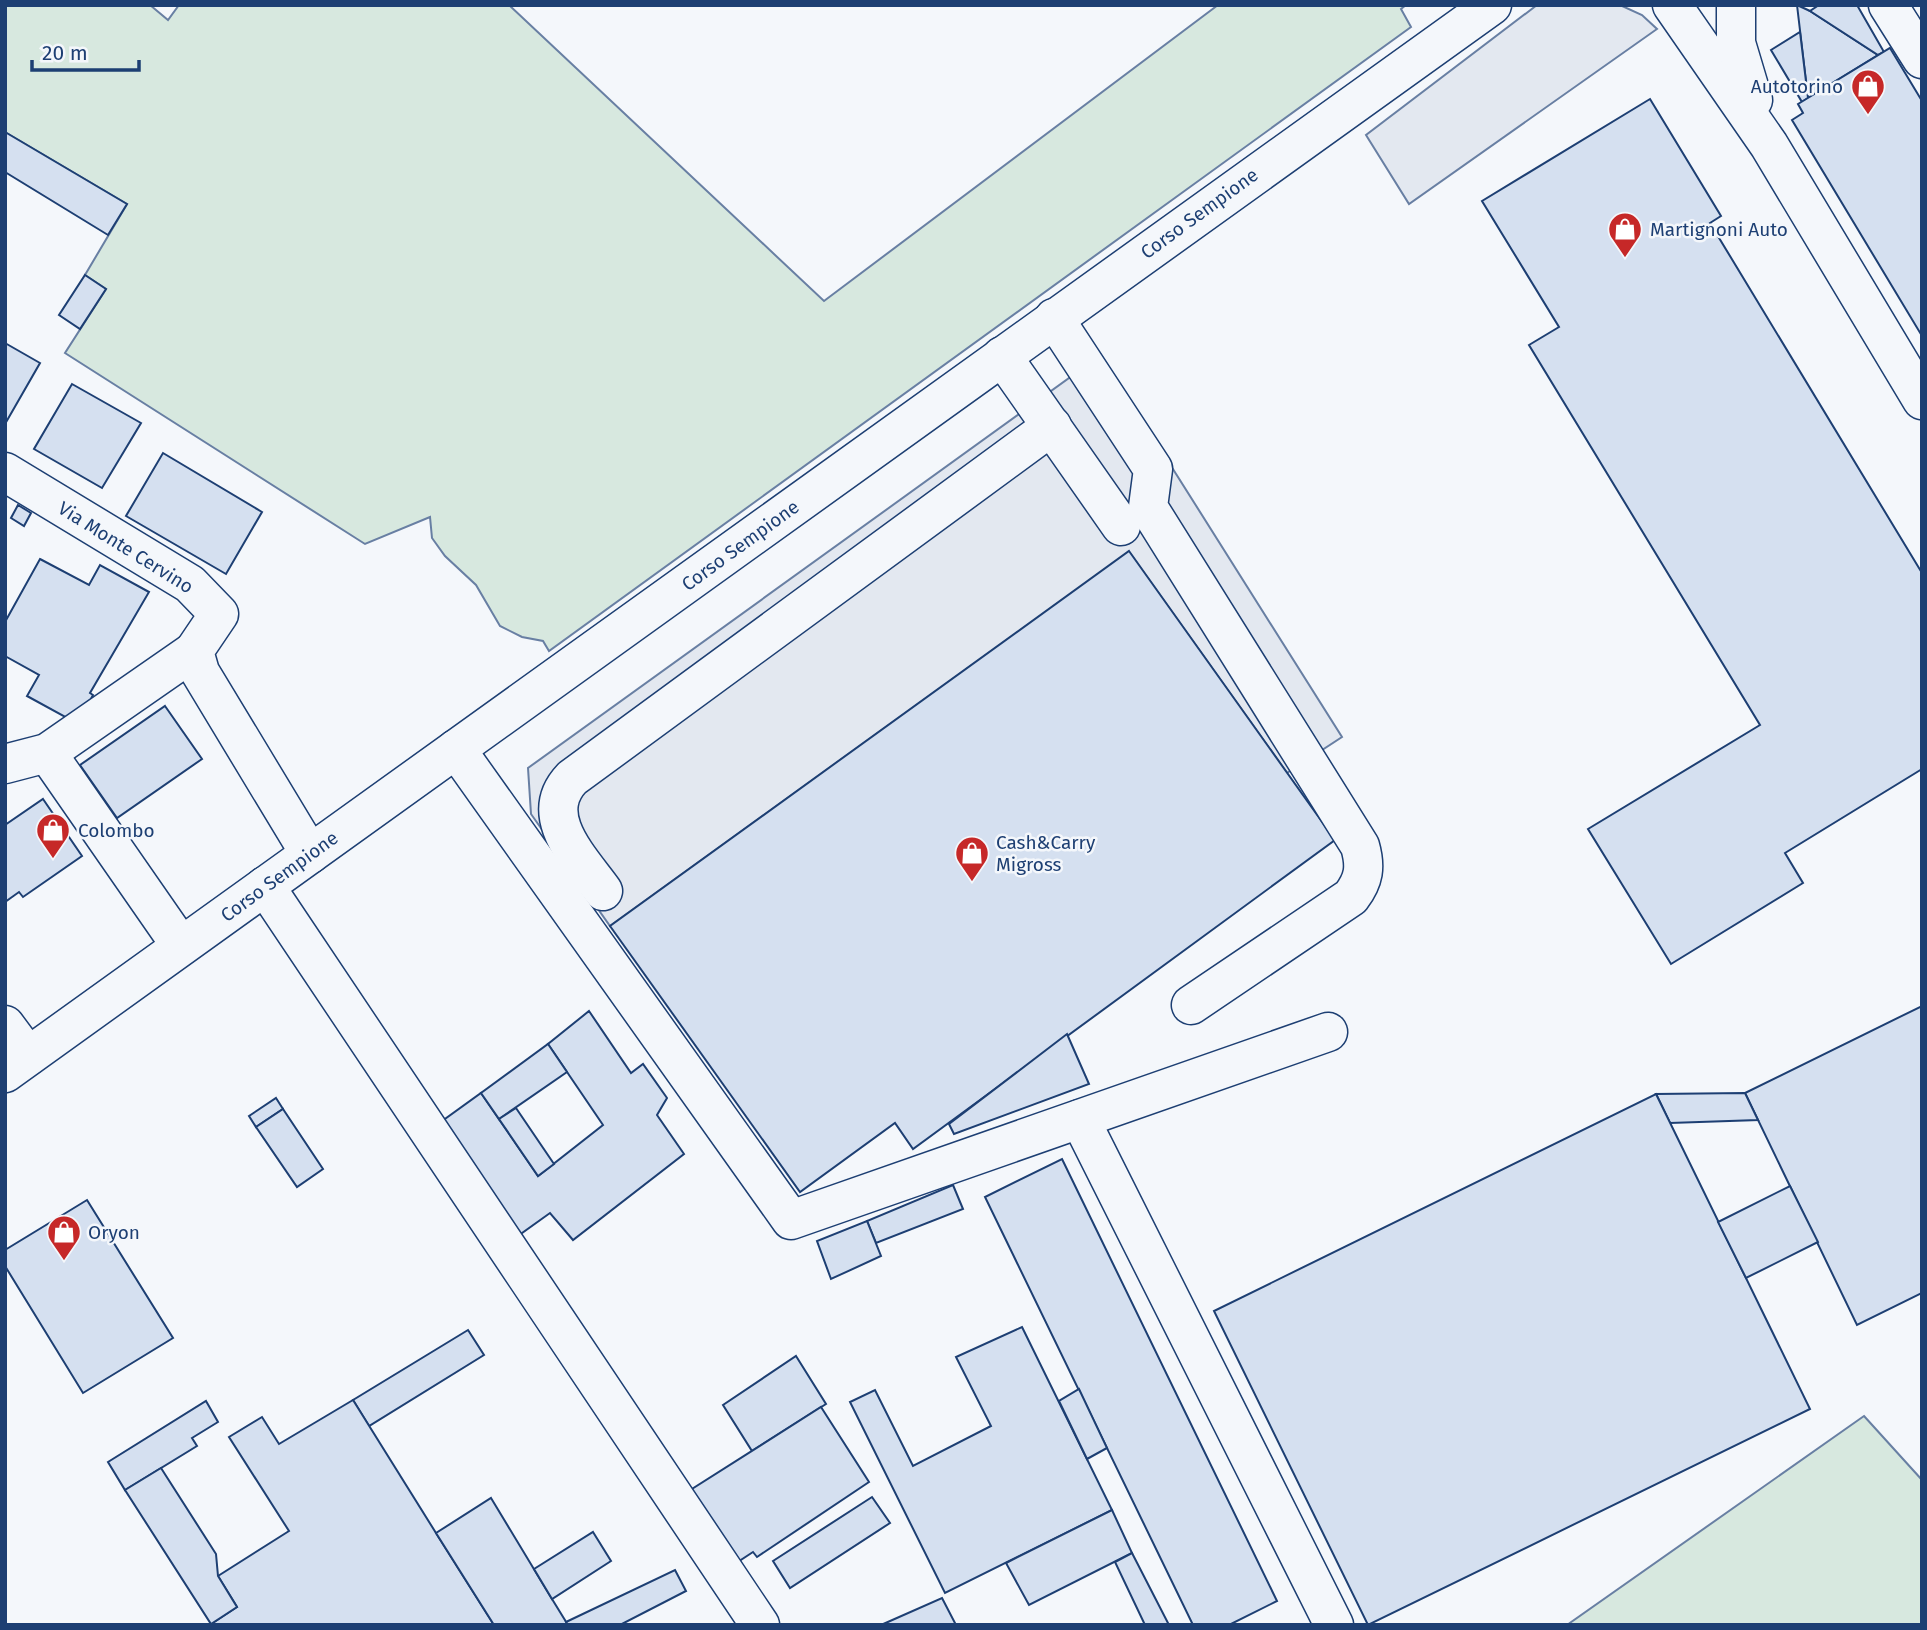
<svg xmlns="http://www.w3.org/2000/svg" width="1927" height="1630" font-family="'Fira Sans',sans-serif">
	<style>
		.green { fill: #d7e8df; stroke: #687fa3; stroke-width: 2 }
		.parking { fill: #e3e8f0; stroke: #687fa3; stroke-width: 2 }
		.building { fill: #d5e0f0; stroke: #1d3f73; stroke-width: 2 }
		.lines { fill: none; stroke-linecap: round; stroke-linejoin: round }
		.minor-casing { stroke: #1d3f73; stroke-width: 41 }
		.major-casing { stroke: #1d3f73; stroke-width: 41 }
		.minor { stroke: #f4f7fb; stroke-width: 38 }
		.major { stroke: #f4f7fb; stroke-width: 38 }
		.labels { text-anchor: middle; stroke-width: 5; stroke-linejoin: round; paint-order: stroke }
		.poi-label { font-size: 19px; fill: #1d3f73; stroke: #f4f7fb; text-anchor: start }
		.street-label { font-size: 19px; fill: #1d3f73; stroke: #f4f7fb }
	</style>
	<rect width="100%" height="100%" fill="#f4f7fb"/>
	<!-- green -->
	<g class="green">
		<polygon points="5,5 150,5 168,20 179,5 509,5 824,301 1218,5 1406,5 1401,9 1411,27 549,651 543,641 522,637 500,626 476,585 445,556 432,538 430,517 365,544 65,353 106,289 85,275 127,204 5,132"/>
		<polygon points="1864,1416 1922,1480 1922,1625 1567,1625"/>
	</g>
	<!-- parking -->
	<g class="parking">
		<polygon points="1537,5 1620,5 1642,15 1657,29 1409,204 1366,135"/>
		<polygon points="1101,355 1342,737 1287,773 1129,552 610,926 531,814 528,768"/>
	</g>
	<!-- building -->
	<g class="building">
		<polygon points="1797,5 1810,11 1878,55 1808,98"/>
		<polygon points="1819,5 1857,5 1884,52 1878,55 1810,11"/>
		<polygon points="1800,32 1808,98 1802,102 1771,50"/>
		<polygon points="1890,48 1922,101 1922,336 1792,120 1803,113 1798,104"/>
		<polygon points="1650,99 1721,216 1710,223 1922,573 1922,769 1785,853 1803,883 1671,964 1588,829 1760,725 1529,345 1559,327 1482,201"/>
		<polygon points="5,132 127,204 108,235 5,172"/>
		<polygon points="85,275 106,289 80,329 59,315"/>
		<polygon points="5,343 40,363 5,424"/>
		<polygon points="72,384 141,423 102,488 34,449"/>
		<polygon points="163,453 262,512 226,574 126,516"/>
		<polygon points="18,505 31,513 24,526 11,518"/>
		<polygon points="1129,551 1335,840 913,1149 895,1123 800,1192 610,926"/>
		<polygon points="40,559 89,585 100,565 149,592 90,693 93,695 78,724 27,696 39,675 5,656 5,622"/>
		<polygon points="165,706 202,759 117,818 80,765"/>
		<polygon points="43,799 82,856 23,897 19,892 5,902 5,825"/>
		<polygon points="1922,1006 1922,1293 1857,1325 1745,1093"/>
		<polygon points="589,1011 631,1073 643,1064 667,1098 657,1115 684,1154 573,1240 550,1213 515,1238 438,1124 481,1093 538,1176 603,1125 548,1044"/>
		<polygon points="1067,1034 1089,1084 954,1134 949,1124"/>
		<polygon points="548,1044 567,1072 499,1119 481,1093"/>
		<polygon points="1745,1093 1758,1120 1670,1123 1656,1094"/>
		<polygon points="1656,1094 1810,1409 1368,1625 1214,1311"/>
		<polygon points="276,1098 283,1109 256,1127 249,1116"/>
		<polygon points="516,1108 554,1164 538,1176 499,1119"/>
		<polygon points="283,1109 323,1169 297,1187 256,1127"/>
		<polygon points="1062,1159 1277,1601 1229,1625 1193,1625 985,1197"/>
		<polygon points="953,1185 963,1209 876,1243 867,1221"/>
		<polygon points="1790,1186 1818,1242 1746,1278 1718,1222"/>
		<polygon points="87,1200 173,1338 83,1393 5,1266 5,1250"/>
		<polygon points="867,1221 881,1256 831,1279 817,1241"/>
		<polygon points="1022,1327 1112,1510 945,1593 850,1402 875,1390 913,1466 991,1426 956,1357"/>
		<polygon points="468,1330 484,1355 369,1426 353,1400"/>
		<polygon points="796,1356 826,1404 752,1451 723,1405"/>
		<polygon points="1079,1389 1107,1448 1087,1459 1059,1401"/>
		<polygon points="353,1400 436,1533 494,1625 211,1624 237,1607 218,1576 289,1531 229,1437 262,1417 279,1444"/>
		<polygon points="206,1401 218,1422 192,1438 197,1446 125,1490 108,1462"/>
		<polygon points="821,1407 869,1482 757,1557 753,1552 730,1567 684,1494"/>
		<polygon points="161,1468 216,1554 218,1576 237,1607 211,1624 125,1490"/>
		<polygon points="872,1497 890,1523 790,1588 773,1561"/>
		<polygon points="491,1498 552,1599 568,1625 494,1625 436,1533"/>
		<polygon points="1112,1510 1132,1553 1029,1605 1006,1563"/>
		<polygon points="593,1532 611,1561 552,1599 534,1569"/>
		<polygon points="1132,1553 1169,1625 1145,1625 1115,1562"/>
		<polygon points="675,1570 686,1591 620,1625 568,1625 566,1622"/>
		<polygon points="942,1598 956,1625 881,1625"/>
	</g>
	<g class="lines">
		<!-- minor casing -->
		<g class="minor-casing">
			<g id="minor">
				<polyline points="1672,5 1769,145 1922,400"/>
				<polyline points="1736,5 1736,43 1753,100"/>
				<polyline points="1888,5 1922,59"/>
				<path d="M1054,318L1153,469L1148,507L1360,846C1366,867 1364,880 1351,897L1191,1005"/>
				<polyline points="1002,356 1121,526"/>
				<polyline points="5,472 190,584 219,614 194,651 200,672 310,854"/>
				<polyline points="456,749 791,1220 1328,1032"/>
				<polyline points="47,753 181,946"/>
				<polyline points="5,764 47,753 194,651"/>
				<polyline points="265,886 760,1625"/>
				<path d="M603,891C580,859 536,816 572,778L1052,426"/>
				<polyline points="5,1025 28,1056"/>
				<polyline points="1080,1119 1334,1625"/>
			</g>
		</g>
		<!-- major casing -->
		<g class="major-casing">
			<polyline id="major" points="5,1073 1492,5"/>
		</g>
		<!-- minor -->
		<use href="#minor" class="minor"/>
		<!-- major -->
		<use href="#major" class="major"/>
	</g>
	<!-- icons -->
	<defs>
		<g id="shop-pin" transform="scale(1.75)"><path d="M0 17L-7.5 6A9.5 9.5 0 1 1 7.5 6Z" fill="#c62828" stroke="#f4f7fb"/><path d="M-5-2.5h2.3a2.7 3.5 0 0 1 5.4 0H5L5.5 6h-11ZM-1.5-2.5h3a1.5 2.3 0 0 0-3 0Z" fill="#fff"/></g>
	</defs>
	<g fill-rule="evenodd">
		<use href="#shop-pin" x="1868" y="86"/>
		<use href="#shop-pin" x="1625" y="229"/>
		<use href="#shop-pin" x="53" y="830"/>
		<use href="#shop-pin" x="972" y="853"/>
		<use href="#shop-pin" x="64" y="1232"/>
	</g>
	<g class="labels">
		<!-- poi labels -->
		<g class="poi-label">
			<text x="1843" y="93" text-anchor="end">Autotorino</text>
			<text x="1650" y="236">Martignoni Auto</text>
			<text x="78" y="837">Colombo</text>
			<text x="996" y="849">Cash&amp;Carry<tspan x="996" dy="22">Migross</tspan></text>
			<text x="88" y="1239">Oryon</text>
		</g>
		<!-- street labels -->
		<g class="street-label">
			<text transform="translate(1199 213) rotate(-36)" y="7">Corso Sempione</text>
			<text transform="translate(740 545) rotate(-36)" y="7">Corso Sempione</text>
			<text transform="translate(126 547) rotate(32)" y="7">Via Monte Cervino</text>
			<text transform="translate(279 876) rotate(-36)" y="7">Corso Sempione</text>
		</g>
	</g>
	<!-- border -->
	<rect width="1927" height="1630" fill="none" stroke="#1d3f73" stroke-width="14"/>
	<!-- scale -->
	<path d="M32 60v10h107v-10" fill="none" stroke="#1d3f73" stroke-width="3.5"/>
	<text x="42" y="60" font-size="21" fill="#1d3f73" stroke="#f4f7fb" stroke-width="5" paint-order="stroke">20 m</text>
</svg>
